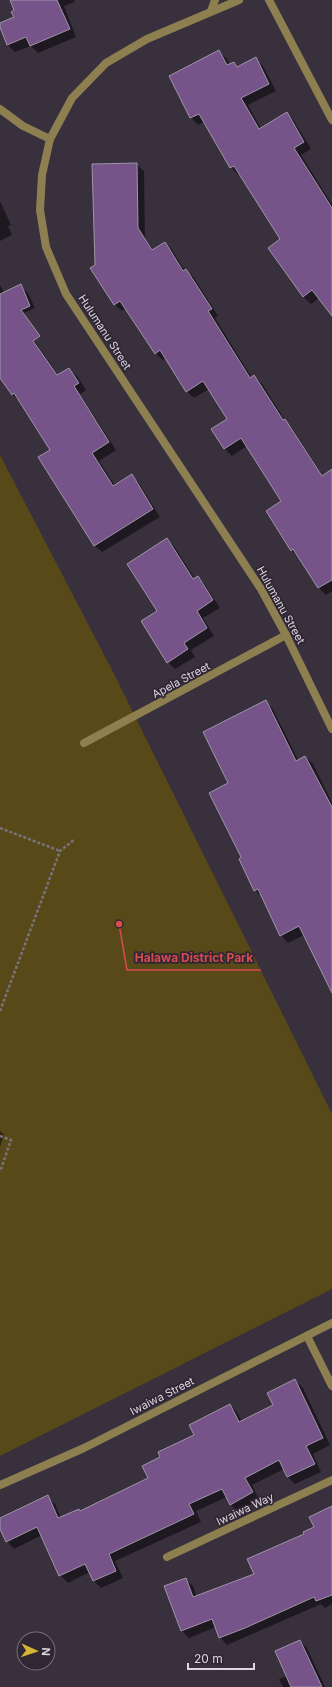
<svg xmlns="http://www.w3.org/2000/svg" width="332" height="1687" font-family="Inter,sans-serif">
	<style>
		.green { fill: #574a18 }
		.shadow { fill: #0007 }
		.building { fill: #76548a; stroke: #9f95a6 }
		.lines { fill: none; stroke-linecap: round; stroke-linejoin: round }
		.path { stroke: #7a727e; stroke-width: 2.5; stroke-dasharray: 3 2; stroke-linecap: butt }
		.minor { stroke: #8d7f4f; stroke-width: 8 }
		.tertiary { stroke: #8d7f4f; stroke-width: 8 }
		.labels { text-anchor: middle; stroke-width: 3.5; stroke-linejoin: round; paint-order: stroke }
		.street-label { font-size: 11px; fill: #ddd7e0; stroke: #2f2734 }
		.leader { fill: none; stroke: #d74b4d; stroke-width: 1.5 }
		.callout-dot { fill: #d74b4d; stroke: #2f2734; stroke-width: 1.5 }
		.callout-label { font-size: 12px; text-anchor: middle; font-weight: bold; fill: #d74b4d; stroke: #2f2734; stroke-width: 3.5; stroke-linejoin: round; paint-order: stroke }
	</style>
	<rect width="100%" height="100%" fill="#39303e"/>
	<!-- green -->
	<polygon class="green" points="0,455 113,672 332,1114 332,1289 0,1456"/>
	<!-- shadow -->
	<g class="shadow">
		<polygon points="11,0 74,0 75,2 64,6 76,37 38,53 31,46 15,52 8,45 0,24 15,18 16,11"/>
		<polygon points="219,52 227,59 230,65 234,63 238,67 256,59 263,66 276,91 248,105 261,129 287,113 294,121 311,149 301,155 331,203 332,202 332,314 319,298 311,304 303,297 282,239 240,174 238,175 231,167 204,122 198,125 191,117"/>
		<polygon points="136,164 144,171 145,237 153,250 165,243 172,250 185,271 186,270 194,278 218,316 215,318 252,378 254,376 262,384 285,420 292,428 323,476 332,472 332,591 326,595 319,588 300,557 291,550 282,502 247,446 232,456 225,449 228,419 209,389 194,398 186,391 166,358 163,360 155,353 126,308 122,311 114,304 96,265"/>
		<polygon points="0,201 11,225 8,226 12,235 0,241"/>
		<polygon points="0,285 4,293 20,286 28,293 35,308 0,324"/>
		<polygon points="31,336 59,376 69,369 77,376 86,390 80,394 116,450 99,461 115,486 132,475 139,483 160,517 102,552 94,545 51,450 20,402 12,394 0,376 0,346"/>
		<polygon points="167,539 174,546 195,579 198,577 205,585 220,608 203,618 214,636 191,650 195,657 175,669 168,662 159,611"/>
		<polygon points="266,702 273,709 298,760 305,757 313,764 332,803 332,989 304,935 288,943 281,935 263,898 255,890 240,859 242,858 230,784"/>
		<polygon points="0,1131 4,1135 0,1147"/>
		<polygon points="295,1380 303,1388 330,1445 313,1454 321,1472 295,1484 288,1477 284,1469 252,1485 259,1500 238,1511 230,1504 227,1497 196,1511 201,1522 115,1561 123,1578 101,1588 94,1581 90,1572 68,1583 60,1575 42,1535 14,1549 7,1541 0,1526 0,1519 47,1497 55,1504 61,1518 80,1512 149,1479 162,1458 196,1436 230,1405 237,1412 242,1422 274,1405"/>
		<polygon points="332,1507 332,1604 325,1608 321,1604 227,1645 220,1637 216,1627 189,1638 181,1630 185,1579 193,1586 197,1597 255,1575 315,1527"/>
		<polygon points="300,1641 307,1648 325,1687 283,1687 279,1679 287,1676"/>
	</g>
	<!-- building -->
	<g class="building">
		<polygon points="10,0 57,0 70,29 30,46 26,37 7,45 0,27 0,23 14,17 11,12 14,10"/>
		<polygon points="219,50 227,65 234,62 237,67 256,57 269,84 241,98 259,129 287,112 304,142 294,148 332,208 332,316 312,290 303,297 268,248 280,239 234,166 230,168 199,114 190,118 169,76"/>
		<polygon points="137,163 138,228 152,250 165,242 183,271 186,269 212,309 208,311 250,378 254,375 283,420 285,419 322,476 332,469 332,580 318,588 293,549 291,551 266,511 281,501 241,438 224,449 211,429 227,419 203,381 186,392 160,350 155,354 120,301 114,305 90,268 95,265 92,164"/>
		<polygon points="21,284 30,306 21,310 40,336 33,341 57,375 69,368 79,383 74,386 109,442 92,453 113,486 132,474 153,509 94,546 38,457 50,450 14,393 12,395 0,378 0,294"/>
		<polygon points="167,538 193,579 198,576 213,600 197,611 207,628 184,643 188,649 167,663 141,621 157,611 127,564"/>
		<polygon points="266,700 296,761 305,756 332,807 332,993 299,926 280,936 258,889 254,891 239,859 241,857 209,793 228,783 203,732"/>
		<polygon points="295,1379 323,1438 306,1446 315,1464 287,1477 279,1460 245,1478 253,1492 230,1505 222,1489 189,1504 194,1514 109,1554 116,1571 93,1581 85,1564 59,1576 37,1527 6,1542 0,1529 0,1518 48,1495 58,1518 79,1509 80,1511 148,1478 142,1466 160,1457 158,1452 194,1435 189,1425 230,1404 239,1422 273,1405 267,1393"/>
		<polygon points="332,1506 332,1595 316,1601 314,1597 245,1628 219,1638 212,1619 181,1631 164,1586 186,1578 193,1597 254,1574 247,1559 304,1534 303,1532 314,1527 309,1517"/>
		<polygon points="300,1640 322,1687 291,1687 275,1651"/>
	</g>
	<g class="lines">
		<!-- path -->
		<g class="path">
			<polyline points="0,828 60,851"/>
			<polyline points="0,1011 60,851 75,839"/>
			<polyline points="0,1136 11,1140 0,1172"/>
		</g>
		<!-- minor -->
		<g class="minor">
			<polyline points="239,0 147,39 106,63 72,98 50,139 42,175 40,210 46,247 66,294 261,589 286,635 332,729"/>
			<polyline points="0,109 23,126 50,139"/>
			<polyline points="84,743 286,635"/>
			<polyline points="307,1336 332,1386"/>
			<polyline points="0,1485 84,1448 332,1323"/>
			<polyline points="167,1557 332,1480"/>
		</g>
		<!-- tertiary -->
		<g class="tertiary">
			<polyline points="269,0 332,120"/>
			<polyline points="211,11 215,0"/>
		</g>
	</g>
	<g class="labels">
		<!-- street labels -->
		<g class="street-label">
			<text transform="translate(105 332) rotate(57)" y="4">Hulumanu Street</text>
			<text transform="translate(281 605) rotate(61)" y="4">Hulumanu Street</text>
			<text transform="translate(181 680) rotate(-28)" y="4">Apela Street</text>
			<text transform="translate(162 1396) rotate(-27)" y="4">Iwaiwa Street</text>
			<text transform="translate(245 1509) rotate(-25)" y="4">Iwaiwa Way</text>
		</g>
	</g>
	<!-- callouts -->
	<path class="leader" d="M119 924L127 970H261"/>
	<circle class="callout-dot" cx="119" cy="924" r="4"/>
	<g class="callout-label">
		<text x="194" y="962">Halawa District Park</text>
	</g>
	<!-- north arrow -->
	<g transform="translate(36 1651) rotate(93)"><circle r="19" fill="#2f2734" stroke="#756d79"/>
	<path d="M0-3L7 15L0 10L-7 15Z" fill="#d5b535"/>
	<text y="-6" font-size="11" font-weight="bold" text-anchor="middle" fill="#ddd7e0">N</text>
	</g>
	<!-- scale -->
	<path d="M188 1663v6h66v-6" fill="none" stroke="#ddd7e0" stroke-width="2"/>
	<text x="194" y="1663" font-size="12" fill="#ddd7e0" stroke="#2f2734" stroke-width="3" paint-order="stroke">20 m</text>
</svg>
